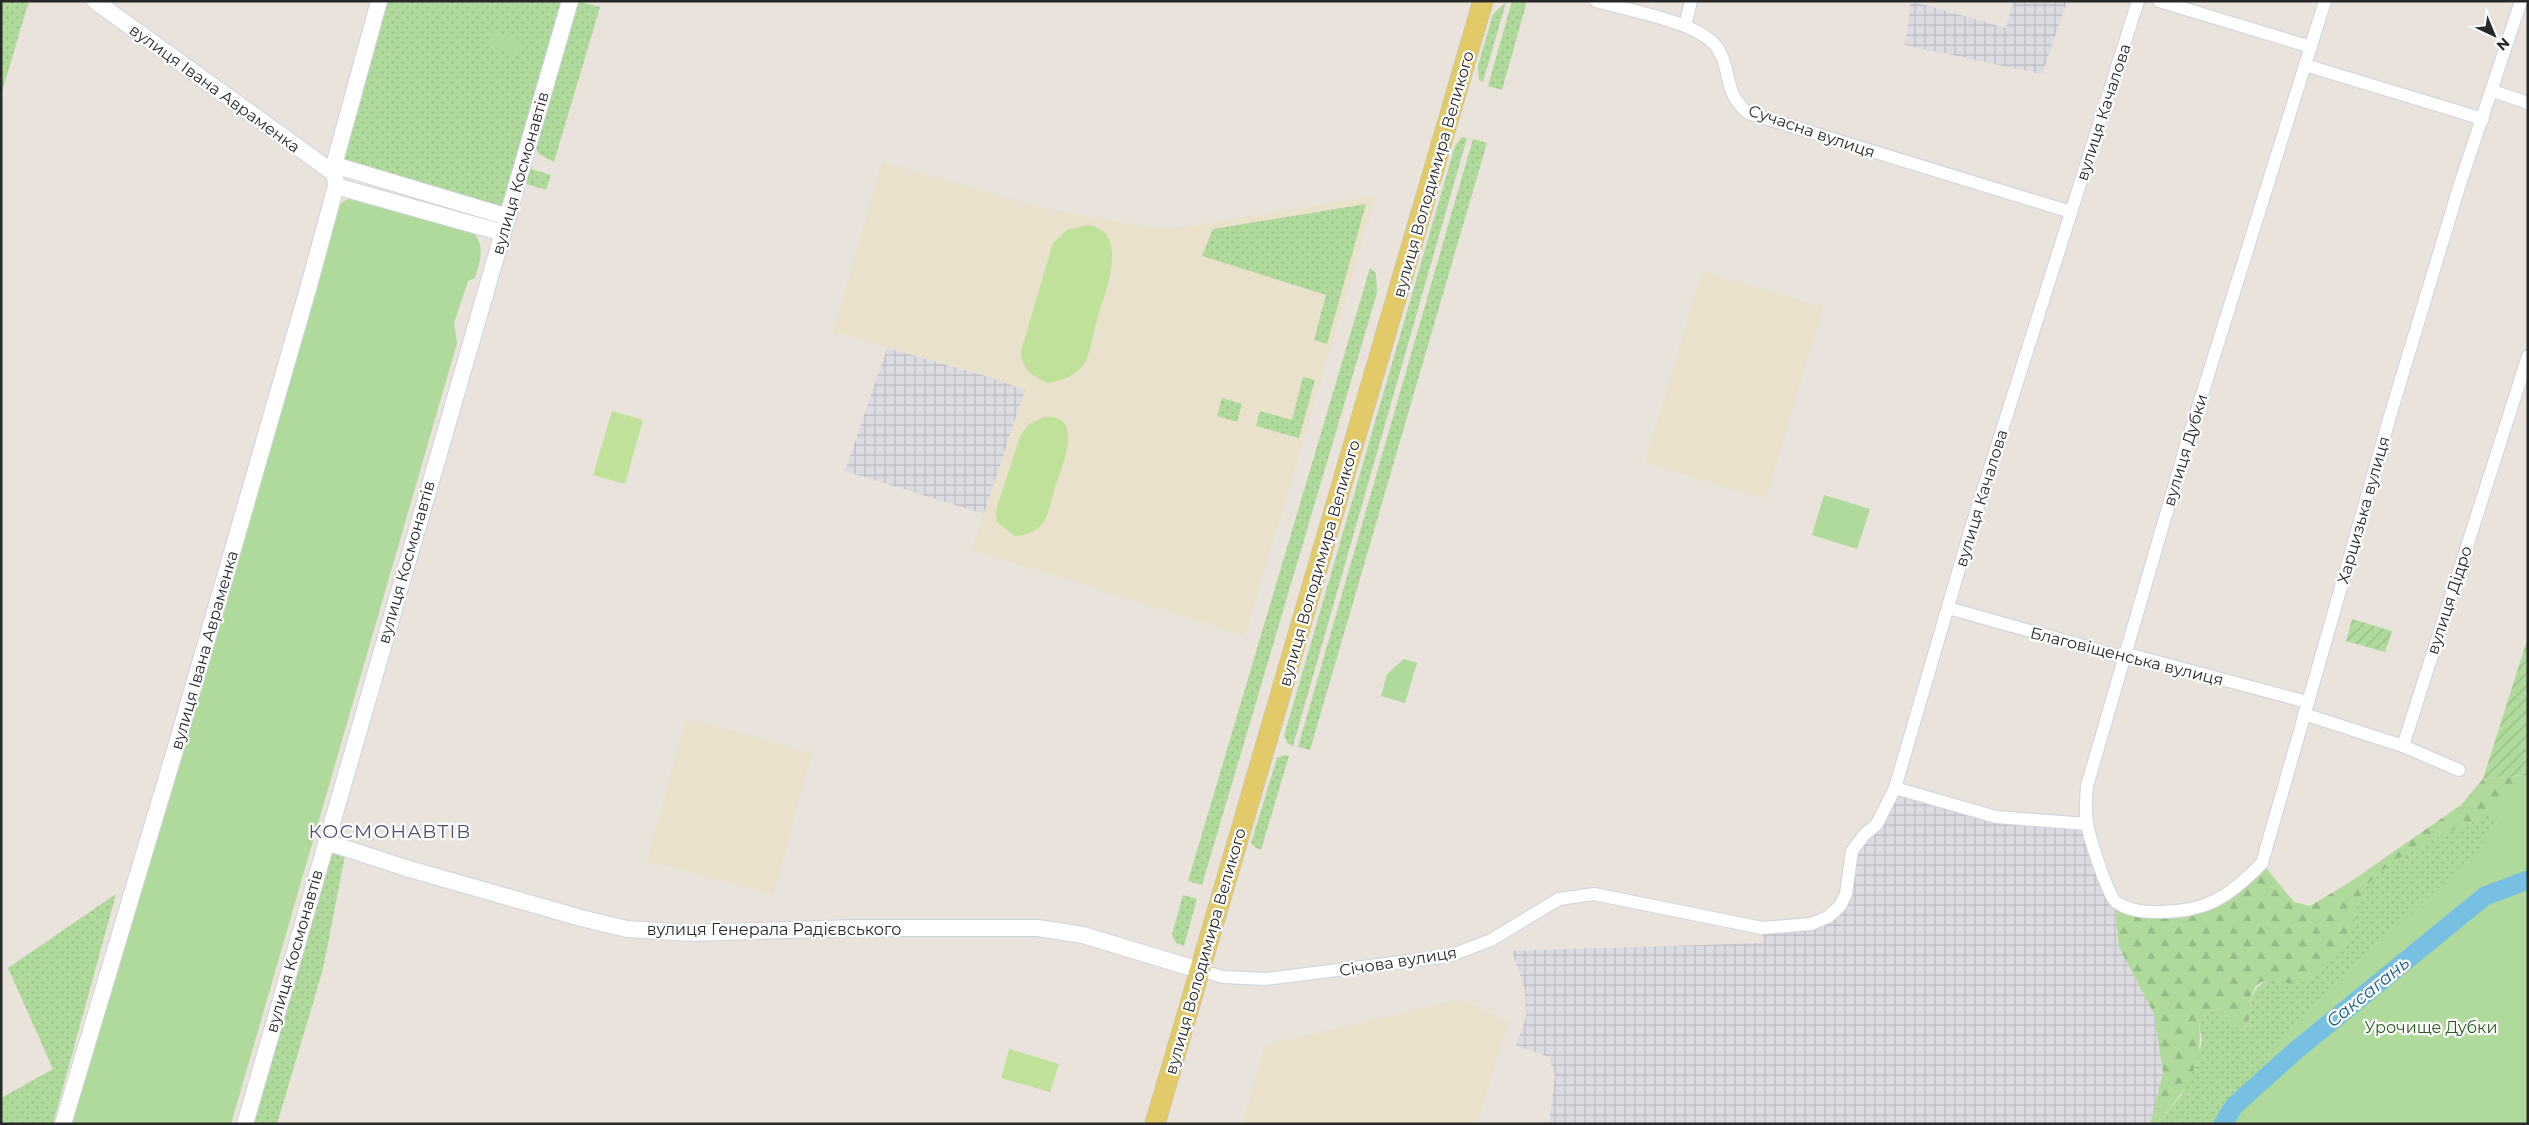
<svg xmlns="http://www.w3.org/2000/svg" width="2529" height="1125" font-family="Montserrat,sans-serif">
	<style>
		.industrial { fill: url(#industrial-grid) }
		.education { fill: #e9e1cb }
		.grass { fill: url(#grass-dots) }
		.forest { fill: url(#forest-firs) }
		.park { fill: #afda9c }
		.garden { fill: url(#garden-furrows) }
		.pitch { fill: #bfe199 }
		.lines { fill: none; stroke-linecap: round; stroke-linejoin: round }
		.river { stroke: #77c0e1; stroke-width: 19 }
		.minor-casing { stroke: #d0d2df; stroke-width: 14 }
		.tertiary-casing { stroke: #d0d2df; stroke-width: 18 }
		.primary-casing { stroke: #c3c3c3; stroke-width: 21 }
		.minor { stroke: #fff; stroke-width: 12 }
		.tertiary { stroke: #fff; stroke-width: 16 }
		.primary { stroke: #e1ca67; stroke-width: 20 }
		.labels { text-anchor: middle; stroke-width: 4.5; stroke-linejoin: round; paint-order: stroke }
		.street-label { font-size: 16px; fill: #282828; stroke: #fff }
		.park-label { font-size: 16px; fill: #2a5c20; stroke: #fff }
		.water-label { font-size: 18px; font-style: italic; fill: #1a5e89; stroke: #fff }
		.quarter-label { font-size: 19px; letter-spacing: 1px; fill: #4d5273; stroke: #fff }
	</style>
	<defs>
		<pattern id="industrial-grid" width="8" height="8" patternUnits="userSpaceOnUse" patternTransform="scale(1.25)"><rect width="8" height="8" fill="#dddbe2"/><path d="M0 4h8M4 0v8" fill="none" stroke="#bebcc2"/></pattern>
		<pattern id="grass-dots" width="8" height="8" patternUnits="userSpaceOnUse" patternTransform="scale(1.25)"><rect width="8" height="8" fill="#afda9c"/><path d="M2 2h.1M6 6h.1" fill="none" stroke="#97bb86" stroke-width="1.8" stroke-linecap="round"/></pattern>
		<pattern id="forest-firs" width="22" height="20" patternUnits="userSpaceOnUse" patternTransform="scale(1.25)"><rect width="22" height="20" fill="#afda9c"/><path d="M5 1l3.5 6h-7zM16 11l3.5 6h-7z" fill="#97bb86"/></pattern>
		<pattern id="garden-furrows" width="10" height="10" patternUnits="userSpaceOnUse" patternTransform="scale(1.25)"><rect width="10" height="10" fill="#afda9c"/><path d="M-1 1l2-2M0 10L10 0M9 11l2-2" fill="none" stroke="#97bb86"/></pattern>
	</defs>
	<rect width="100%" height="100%" fill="#e9e3db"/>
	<!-- industrial -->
	<g class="industrial">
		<polygon points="1911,1 2006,28 2013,1 2067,1 2042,74 1905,45"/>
		<polygon points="887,348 989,377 1025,390 984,514 845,471"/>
		<polygon points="1895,788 1956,807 2087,824 2114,901 2119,947 2154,1014 2163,1073 2150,1124 1549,1124 1555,1076 1549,1057 1516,1045 1526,1017 1525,990 1512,951 1763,943 1762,928 1793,927 1840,906 1852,851"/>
	</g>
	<!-- education -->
	<g class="education">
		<polygon points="882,162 1039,207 1152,228 1184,227 1376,195 1245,636 972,550 1025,390 989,377 833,332"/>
		<polygon points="1702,271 1823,307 1766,499 1645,463"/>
		<polygon points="686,718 812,753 773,895 647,861"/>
		<polygon points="1461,999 1508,1022 1477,1124 1242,1124 1265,1045"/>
	</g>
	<!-- grass -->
	<g class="grass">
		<polygon points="1,1 29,1 1,95"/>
		<polygon points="379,1 570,1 508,217 334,165"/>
		<polygon points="577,1 600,7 554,162 539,154 536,148"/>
		<polygon points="1512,1 1525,1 1526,5 1502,90 1488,86"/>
		<polygon points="1506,2 1483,82 1479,80 1478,66 1493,14"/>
		<polygon points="1462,137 1467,138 1293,746 1288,744 1284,736 1455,146"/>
		<polygon points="1473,139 1487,143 1310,750 1298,747"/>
		<polygon points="528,168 551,175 546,190 523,183"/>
		<polygon points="1366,204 1327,344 1314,340 1326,295 1202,256 1213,229"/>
		<polygon points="1370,268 1376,273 1377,293 1202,885 1188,881"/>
		<polygon points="1303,377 1315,380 1299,438 1256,426 1260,411 1292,420"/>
		<polygon points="1222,398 1242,404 1237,422 1217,416"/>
		<polygon points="1284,755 1289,756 1261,850 1256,848 1251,843 1277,758"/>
		<path d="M2528,799V1124H2157L2182,1094L2202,1042L2199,1022L2209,1013L2220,1008L2229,1020L2241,1030L2248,1026C2252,1003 2247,991 2269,979L2280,982L2355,920C2356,907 2359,896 2367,885C2396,848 2484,818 2528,799Z"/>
		<polygon points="334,853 345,855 323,969 277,1124 247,1124 327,855"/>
		<polygon points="116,894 53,1124 1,1124 1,1098 53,1069 8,968"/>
		<polygon points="1183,895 1197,899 1184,946 1176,943 1172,935"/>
	</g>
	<!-- forest -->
	<path class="forest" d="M2528,775V799C2481,820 2400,846 2368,884C2359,895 2357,906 2355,919C2351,940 2338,955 2323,969C2318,973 2307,981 2300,983C2282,987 2260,969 2252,995C2249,1005 2250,1016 2248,1025L2241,1030L2229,1020L2220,1008L2209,1013L2199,1022C2204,1068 2185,1090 2157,1124H2150L2163,1073L2154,1014L2119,947L2114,901L2128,908H2200L2262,863L2294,902L2310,906L2350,882L2461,805L2483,779Z"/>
	<!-- park -->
	<g class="park">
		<polygon points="492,31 523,41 519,55 488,45"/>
		<path d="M355,197L473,232C486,248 480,260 475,278L468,281L454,323L457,343L231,1124H69L338,206L344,201Z"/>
		<polygon points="1824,495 1870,509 1857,549 1812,535"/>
		<polygon points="1404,659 1417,663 1405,703 1381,696 1387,674"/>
		<polygon points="2528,766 2528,1124 2211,1124 2307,1012 2477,851"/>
	</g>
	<!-- garden -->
	<g class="garden">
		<polygon points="2352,619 2392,631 2385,652 2346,641"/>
		<polygon points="2528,637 2528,775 2483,779"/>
	</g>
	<!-- pitch -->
	<g class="pitch">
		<path d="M1087,225C1132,230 1104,295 1097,320C1093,333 1091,353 1084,364C1075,376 1062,381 1048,383C1033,377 1020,368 1021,351L1053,243L1067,230Z"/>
		<polygon points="612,411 643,420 625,484 593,475"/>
		<path d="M1044,417C1086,413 1062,467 1055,487C1052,498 1049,515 1042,524C1035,532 1026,535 1015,536L997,522L996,510L1021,434L1029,424Z"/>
		<polygon points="1009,1049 1059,1064 1050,1092 1001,1078"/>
	</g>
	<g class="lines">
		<!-- river -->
		<polyline class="river" points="2223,1124 2234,1106 2294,1052 2485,896 2528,880"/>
		<!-- minor casing -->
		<g class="minor-casing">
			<g id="minor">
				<path d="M1596,1C1626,10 1702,22 1718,49C1733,73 1722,91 1748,113L2071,212"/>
				<polyline points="2159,1 2311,47"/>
				<path d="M2325,1L2185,449L2087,786C2086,798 2085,811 2087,824C2089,836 2108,896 2116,902C2127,910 2143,912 2156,912C2205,913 2229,897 2262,863L2390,416L2459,187L2521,1"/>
				<polyline points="1685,26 1691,1"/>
				<polyline points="2305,65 2483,119"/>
				<polyline points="2493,91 2528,103"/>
				<polyline points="1948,608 2119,656 2124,653 2307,702"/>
				<polyline points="2304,714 2403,746 2528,356"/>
				<polyline points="2403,746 2459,770"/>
				<polyline points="1895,788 1996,817 2087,824"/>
				<polyline points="1199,970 1223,977 1266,979 1449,956 1491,940 1559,899 1594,894 1762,928 1811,924 1828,917 1840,906 1846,894 1852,851 1864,835 1877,824 1895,788 1971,528 2138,1"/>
			</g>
		</g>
		<!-- tertiary casing -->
		<g class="tertiary-casing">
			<g id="tertiary">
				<polyline points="95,1 335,174"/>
				<polyline points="334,165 508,217"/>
				<polyline points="336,186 503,233"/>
				<polyline points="326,842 406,868 581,918 627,929 690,933 856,928 1038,928 1083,935 1199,970"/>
				<polyline points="63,1124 173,757 308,289 336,186 334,165 379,1"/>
				<polyline points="245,1124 570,1"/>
			</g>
		</g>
		<!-- primary casing -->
		<g class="primary-casing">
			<polyline id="primary" points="1155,1124 1483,1"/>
		</g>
		<!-- minor -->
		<use href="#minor" class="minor"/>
		<!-- tertiary -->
		<use href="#tertiary" class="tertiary"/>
		<!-- primary -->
		<use href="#primary" class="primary"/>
	</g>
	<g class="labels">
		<!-- street labels -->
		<g class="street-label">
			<text transform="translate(215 88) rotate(36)" y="6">вулиця Івана Авраменка</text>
			<text transform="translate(2103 112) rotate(-72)" y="6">вулиця Качалова</text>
			<text transform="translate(1812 131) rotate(19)" y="6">Сучасна вулиця</text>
			<text transform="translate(520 173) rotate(-74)" y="6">вулиця Космонавтів</text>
			<text transform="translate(1433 174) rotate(-74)" y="6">вулиця Володимира Великого</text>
			<text transform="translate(2185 450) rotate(-73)" y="6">вулиця Дубки</text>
			<text transform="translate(1981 498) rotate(-73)" y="6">вулиця Качалова</text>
			<text transform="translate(2363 510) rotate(-74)" y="6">Харцизька вулиця</text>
			<text transform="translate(406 562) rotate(-74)" y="6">вулиця Космонавтів</text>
			<text transform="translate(1319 563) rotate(-74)" y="6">вулиця Володимира Великого</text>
			<text transform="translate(2449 600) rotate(-72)" y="6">вулиця Дідро</text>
			<text transform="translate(204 650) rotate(-74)" y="6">вулиця Івана Авраменка</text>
			<text transform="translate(2127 656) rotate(14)" y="6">Благовіщенська вулиця</text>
			<text x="774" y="935">вулиця Генерала Радієвського</text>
			<text transform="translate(294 951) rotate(-74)" y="6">вулиця Космонавтів</text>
			<text transform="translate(1205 951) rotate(-74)" y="6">вулиця Володимира Великого</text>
			<text transform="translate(1398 961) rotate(-9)" y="6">Січова вулиця</text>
		</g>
		<!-- park labels -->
		<g class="park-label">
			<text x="2431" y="1033">Урочище Дубки</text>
		</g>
		<!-- water labels -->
		<g class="water-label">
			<text transform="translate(2368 992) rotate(-39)" y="6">Саксагань</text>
		</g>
		<!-- quarter labels -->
		<g class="quarter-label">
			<text x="390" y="838">КОСМОНАВТІВ</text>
		</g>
	</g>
	<!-- border -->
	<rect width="2529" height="1125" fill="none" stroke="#282828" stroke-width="5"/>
	<!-- north arrow -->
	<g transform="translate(2494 35) rotate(136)" stroke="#ffffff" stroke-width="4" paint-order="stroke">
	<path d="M0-4L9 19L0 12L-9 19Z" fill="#282828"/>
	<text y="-8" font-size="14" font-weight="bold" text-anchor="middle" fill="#282828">N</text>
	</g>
</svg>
